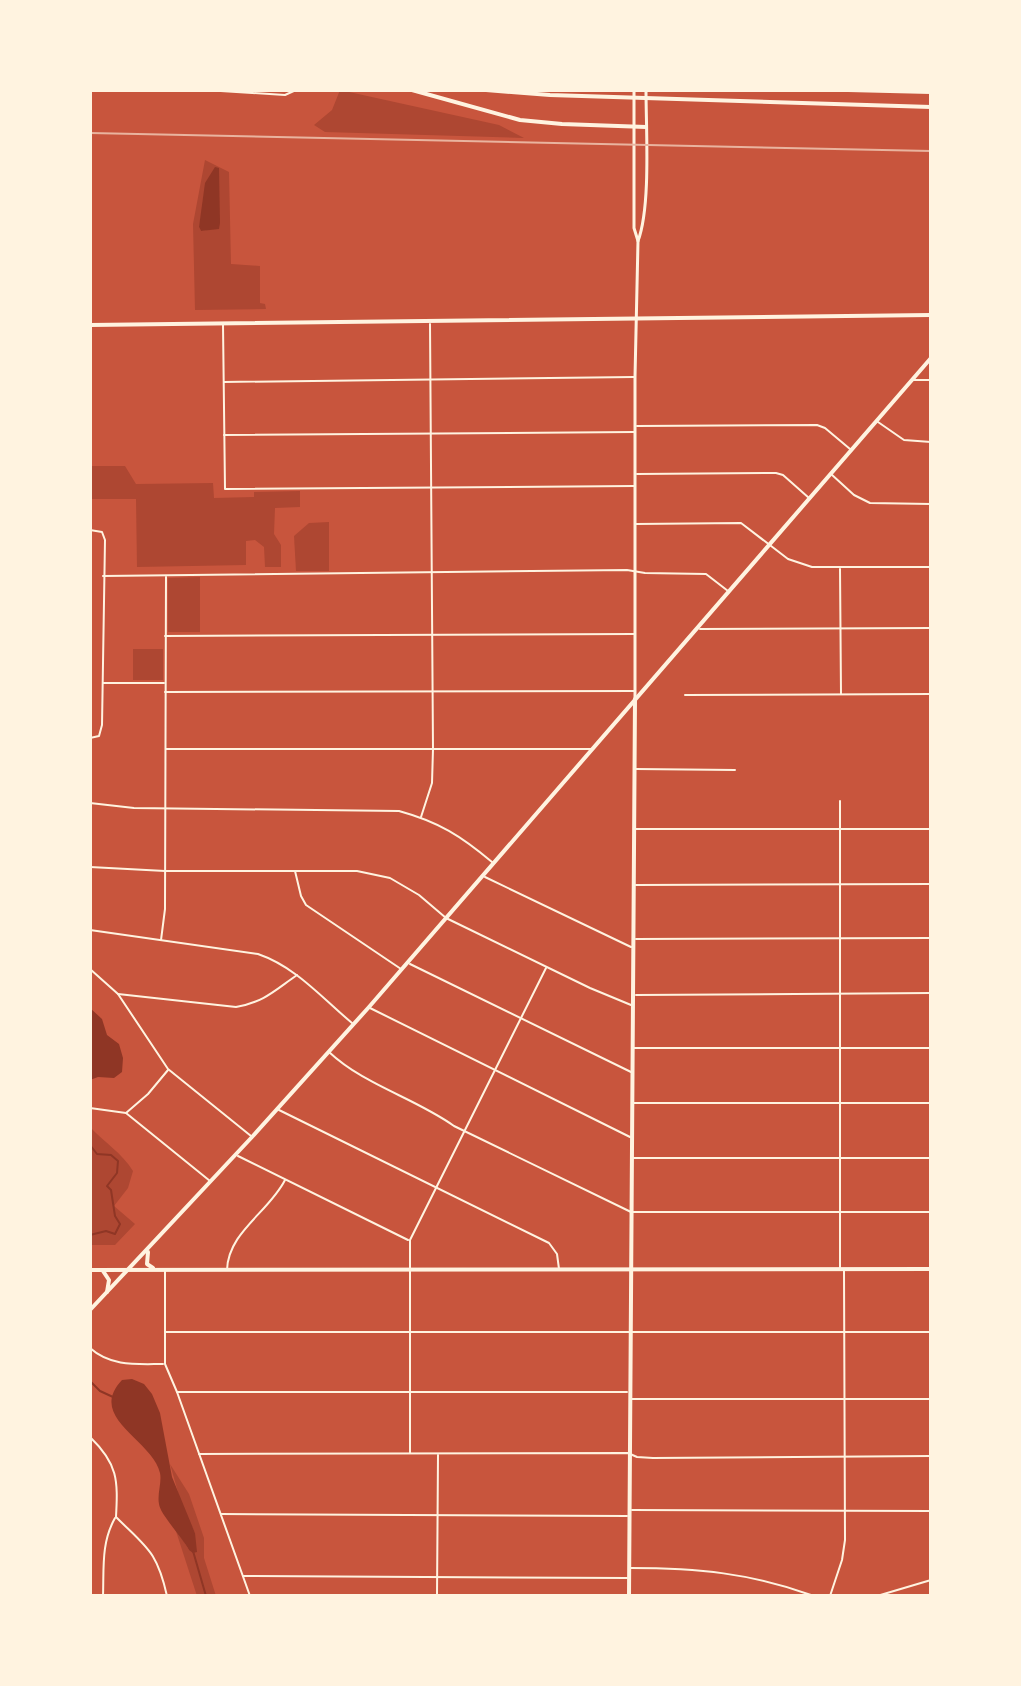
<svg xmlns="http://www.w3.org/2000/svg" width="1021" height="1686" font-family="'Source Sans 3',sans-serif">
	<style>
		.green { fill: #ae4732; fill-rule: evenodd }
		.water { fill: #8f3625 }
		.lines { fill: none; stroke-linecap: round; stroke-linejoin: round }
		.stream { stroke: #8f3625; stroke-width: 2 }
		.minor { stroke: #fff3e0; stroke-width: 2 }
		.secondary { stroke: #fff3e0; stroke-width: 3 }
		.primary { stroke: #fff3e0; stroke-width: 4 }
		.motorway { stroke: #fff3e0; stroke-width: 4 }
		.rail { stroke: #e9b49f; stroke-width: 2 }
	</style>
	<rect width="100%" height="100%" fill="#c8553d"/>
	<!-- green -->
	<g class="green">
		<polygon points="340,90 499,125 524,138 325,132 314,125 332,110"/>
		<path d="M205,160L229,172L231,264L260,266V303L265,304L266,309L195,310L193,224ZM218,168L219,228L201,231L199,227Z"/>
		<polygon points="90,466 125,466 136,484 213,483 214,498 254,497 254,492 300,491 300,507 275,508 274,534 281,545 281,567 265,567 264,547 255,540 246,541 246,565 137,567 136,499 90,499"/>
		<polygon points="329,522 329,571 296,571 294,536 309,523"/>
		<polygon points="200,577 200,632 168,632 168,578"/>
		<rect x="133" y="649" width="30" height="31"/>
		<path d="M90,1127C104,1142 122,1153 133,1171L128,1188L114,1206L135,1224L115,1245H90V1210L92,1209Z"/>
		<polygon points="170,1464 189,1494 204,1538 204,1558 216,1596 197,1596 174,1525 189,1550 195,1533 182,1506"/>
	</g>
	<!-- water -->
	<g class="water">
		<polygon points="215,167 219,168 220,223 219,229 201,231 199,227 205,183"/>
		<polygon points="90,1008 102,1019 107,1035 119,1044 123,1058 122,1072 114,1078 98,1077 90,1080"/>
		<path d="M132,1379L144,1384L152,1394L160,1413L172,1477L195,1533L197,1552L193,1553L189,1550C182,1537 160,1514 159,1504C157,1494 162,1482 160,1473C153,1440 86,1418 122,1380Z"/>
	</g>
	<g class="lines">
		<!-- stream -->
		<g class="stream">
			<polyline points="90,1145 97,1154 111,1155 118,1161 117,1173 107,1186 111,1190 115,1216 120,1224 115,1234 106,1231 90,1235"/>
			<polyline points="90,1381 100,1391 113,1397"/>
			<polyline points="193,1551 206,1596"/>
		</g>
		<!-- minor -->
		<g class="minor">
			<polyline points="205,90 285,95 296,90"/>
			<polyline points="223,325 225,489 634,486"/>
			<polyline points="912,380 931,380"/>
			<polyline points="224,382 634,377"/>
			<polyline points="878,422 904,440 931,442"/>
			<polyline points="637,426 817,425 825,428 850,449"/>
			<polyline points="224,435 634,432"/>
			<polyline points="637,474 776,473 783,475 809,498"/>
			<polyline points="831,474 854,495 870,503 931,504"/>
			<polyline points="636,524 741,523 788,559 812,567 931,567"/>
			<polyline points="90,530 102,532 105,540 102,725 99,736 90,738"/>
			<polyline points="840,569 841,694"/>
			<polyline points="103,576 627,570 645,573 706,574 728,591"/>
			<polyline points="700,629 931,628"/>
			<polyline points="165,636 634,634"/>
			<polyline points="103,683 164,683"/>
			<polyline points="165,692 635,691"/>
			<polyline points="685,695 931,694"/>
			<polyline points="166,749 591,749"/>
			<polyline points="636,769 735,770"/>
			<path d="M90,803L134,808L399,811C439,822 461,836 492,862"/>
			<polyline points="421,817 432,783 433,749 430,324"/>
			<polyline points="636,829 931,829"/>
			<polyline points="90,867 165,871 357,871 390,878 419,895 446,918 590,988 631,1005"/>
			<polyline points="295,871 301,896 306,905 401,969"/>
			<polyline points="485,877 631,947"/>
			<polyline points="636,885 931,884"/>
			<path d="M90,930L258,954C296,967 322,998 352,1023"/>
			<polyline points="636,939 931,938"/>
			<polyline points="161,940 165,909 166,577"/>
			<polyline points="410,964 631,1072"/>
			<polyline points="90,969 118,994 168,1069 251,1136"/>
			<path d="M118,994L236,1007C264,1002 274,991 297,975"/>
			<polyline points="636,995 931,993"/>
			<polyline points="370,1008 630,1137"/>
			<polyline points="632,1048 931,1048"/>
			<path d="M329,1052C364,1085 415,1098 454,1126L631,1212H931"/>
			<polyline points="632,1103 931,1103"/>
			<polyline points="90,1108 126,1113 210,1181"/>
			<polyline points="279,1110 549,1243 557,1254 559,1269"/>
			<polyline points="126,1113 148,1094 168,1070"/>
			<polyline points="238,1156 408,1240"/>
			<polyline points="632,1158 931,1158"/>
			<polyline points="840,1268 840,801"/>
			<path d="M227,1270C228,1232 269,1212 285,1180"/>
			<polyline points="165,1271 165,1364 177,1392 250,1596"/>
			<polyline points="165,1332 931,1332"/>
			<path d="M90,1348C111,1367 138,1364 163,1364"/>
			<polyline points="177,1392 627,1392"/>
			<polyline points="632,1399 931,1399"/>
			<path d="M90,1437C118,1464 118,1480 116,1517C147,1548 157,1551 167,1596"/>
			<polyline points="410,1453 410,1240 546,968"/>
			<polyline points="199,1454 628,1453 637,1457 653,1458 931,1456"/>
			<polyline points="632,1510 931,1511"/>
			<polyline points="221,1514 627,1516"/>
			<path d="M630,1568C697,1568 751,1573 814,1596"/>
			<polyline points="243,1576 627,1578"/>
			<path d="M103,1596C104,1568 101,1543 115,1518"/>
			<polyline points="437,1596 438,1455"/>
			<polyline points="830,1596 842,1560 845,1540 844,1271"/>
			<polyline points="877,1596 931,1580"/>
		</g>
		<!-- secondary -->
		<g class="secondary">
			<polyline points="634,90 634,228 638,241"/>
			<path d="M635,699V377L638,241C651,206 646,130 646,90"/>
		</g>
		<!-- primary -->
		<g class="primary">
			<polyline points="90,325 931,315"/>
			<polyline points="148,1252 147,1264 153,1268"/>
			<polyline points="90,1270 931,1269"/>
			<polyline points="103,1271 109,1280 107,1292"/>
			<polyline points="90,1310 252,1137 369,1007 931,358"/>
			<polyline points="629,1596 635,699"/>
		</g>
		<!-- motorway -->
		<g class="motorway">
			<polyline points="412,90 520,120 562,124 646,127"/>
			<polyline points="486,90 550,95 931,107"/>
			<polyline points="848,90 931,92"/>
		</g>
		<!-- rail -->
		<polyline class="rail" points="90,133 931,151"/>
	</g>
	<!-- border -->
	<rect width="1021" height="1686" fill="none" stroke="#fff3e0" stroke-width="184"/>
</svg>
